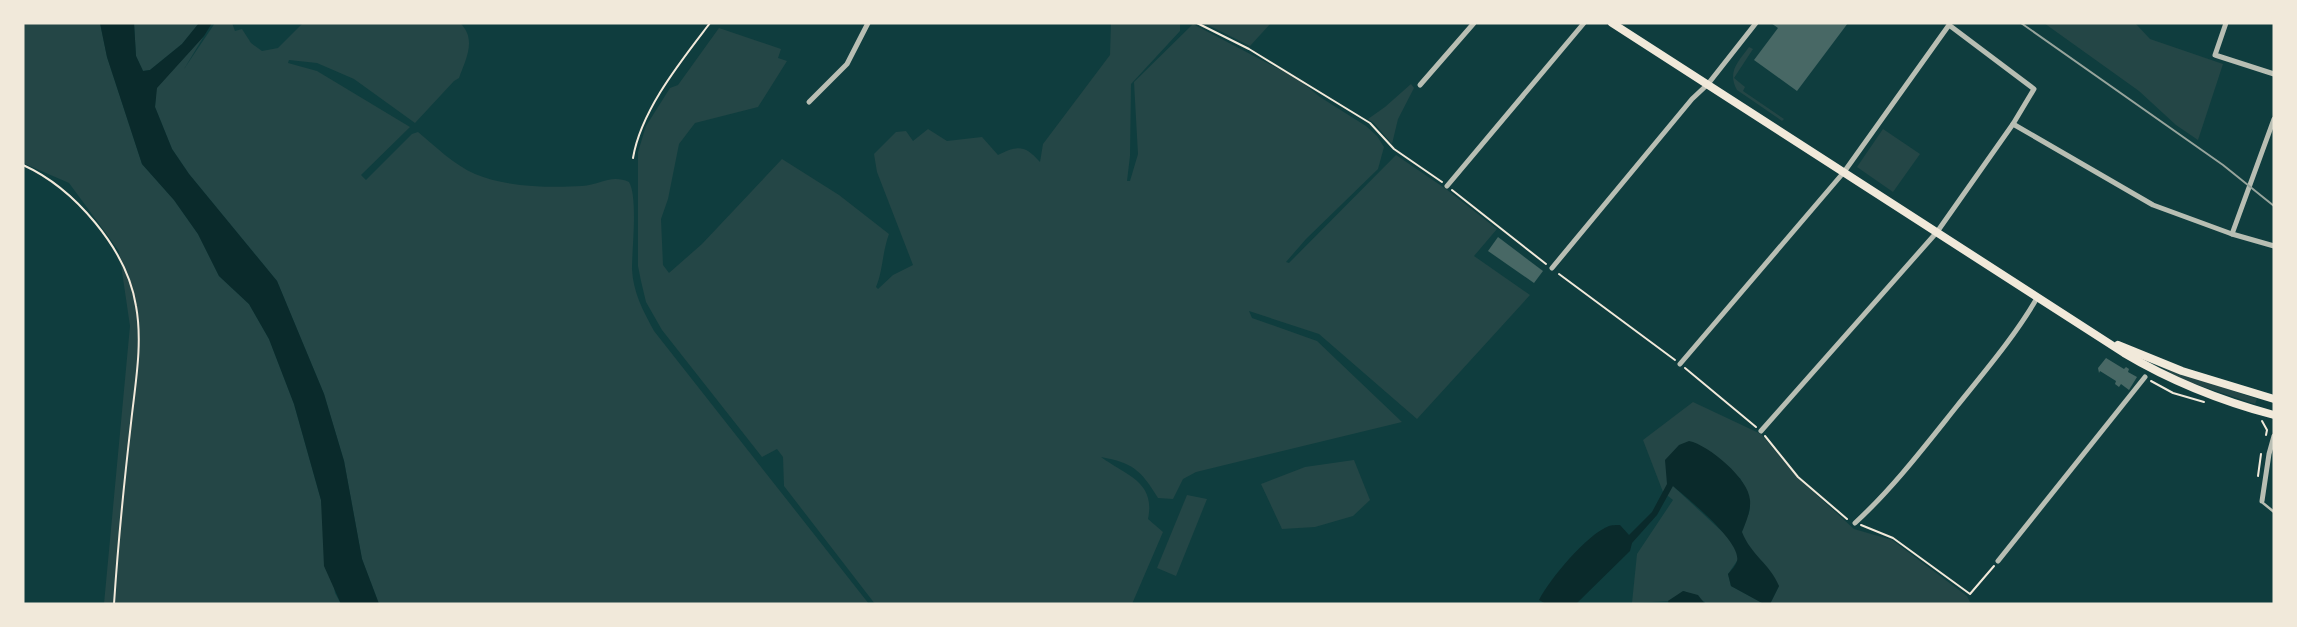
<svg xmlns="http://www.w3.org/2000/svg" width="2297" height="627" font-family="Roboto,sans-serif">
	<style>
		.green { fill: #244646; fill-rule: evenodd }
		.water { fill: #0a2a2b }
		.building { fill: #486865 }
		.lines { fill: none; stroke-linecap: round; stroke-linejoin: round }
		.path { stroke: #f1e9da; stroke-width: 2 }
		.service { stroke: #b8beb3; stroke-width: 2.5 }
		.minor { stroke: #b8beb3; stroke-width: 5 }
		.primary { stroke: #f1e9da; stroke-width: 8 }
		.tram { stroke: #97a49c; stroke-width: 2 }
	</style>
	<rect width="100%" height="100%" fill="#0f3d3e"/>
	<!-- green -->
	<g class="green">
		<polygon points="23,23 100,23 107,57 142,164 174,200 198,234 219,276 249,304 269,339 294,404 321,500 335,593 341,604 104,604 130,326 119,251 69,183 23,163"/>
		<polygon points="134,23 199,23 182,44 150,70 143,71 136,56"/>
		<path d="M215,23H232L235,31L242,29L251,43L262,51L278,48L303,23H460C477,39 466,59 459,78L454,81L415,123L354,79L317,63L289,60L288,63L317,71L410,127L361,175L366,180L412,134L418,132C435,146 454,165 475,174C506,187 549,188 582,186C600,185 611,174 629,182C638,197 632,249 632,269C633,292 643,311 654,331L869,604H379L362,559L344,461L324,394L277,281L189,174L172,149L155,107L156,88L204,36L184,69Z"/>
		<path d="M1111,23H1180V31L1131,84L1130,156L1127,181H1130L1138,154L1134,82L1193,24L1298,79L1320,97L1366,126L1377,136L1384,147L1378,169L1306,239L1286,262L1289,263L1396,155L1446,189L1497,229L1474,256L1530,295L1417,419L1319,334L1249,311L1252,318L1317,341L1402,422L1196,472L1183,479L1173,499L1158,498C1141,470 1133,463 1101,457C1125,475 1156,481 1148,519L1163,532L1132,604H875L784,486L783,457L777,449L762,457L662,330L646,302L641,281L638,266V152L646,126L670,88L678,85L719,28L781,49L778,58L787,61L758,107L695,123L679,144L668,199L661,219L663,265L669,273L702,244L782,159L839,195L889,234C882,253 883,271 876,287L878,289L893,275L913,265L877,172L874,154L896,132L906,131L913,141L928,129L947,141L982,137L998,155C1018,145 1025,145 1040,162L1043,144L1110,55Z"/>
		<polygon points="1204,23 1271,23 1250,46"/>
		<polygon points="2044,23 2135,23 2150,39 2223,64 2198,140 2176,125 2139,91"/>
		<path d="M1749,47L1753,49L1734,78L1745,87L1743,91L1784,119L1782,121L1737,90C1727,72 1738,62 1749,47Z"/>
		<polygon points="1411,84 1414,88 1398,119 1392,144 1374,123 1368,119 1385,107"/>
		<polygon points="1883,129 1920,154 1893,192 1857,167"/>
		<polygon points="2156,364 2257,399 2255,404 2183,380"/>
		<path d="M1693,402L1761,434L1798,478L1854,529L1892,540L1967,596L1971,604H1770L1779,586L1737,561L1728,574L1731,586L1764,604H1705V602L1684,591L1668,601L1632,603L1637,554L1673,500L1663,492L1643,440ZM1740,478C1756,509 1753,514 1729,538L1673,486Z"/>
		<polygon points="1354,460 1370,500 1353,516 1315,527 1282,529 1261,484 1305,467"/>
		<polygon points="1187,495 1207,499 1176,576 1157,568"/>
	</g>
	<!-- water -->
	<g class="water">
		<polygon points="100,23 134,23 136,56 143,71 150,70 182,44 199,23 212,23 204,36 157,88 155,107 172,149 189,174 277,281 324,394 344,461 362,559 379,604 341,604 324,566 321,500 294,404 269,339 249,304 219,276 198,234 174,200 142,164 107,57"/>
		<path d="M1689,441C1709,445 1749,479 1750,500C1751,511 1746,522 1742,532C1751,555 1770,564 1779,586L1770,604H1764L1731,586L1728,574C1731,571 1736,565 1737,561C1742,542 1687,498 1673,486L1657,515L1632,543L1630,551L1576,604H1546L1539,600C1549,580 1587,534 1609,526C1611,525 1617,525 1620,525L1629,535L1652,512L1667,484L1665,460L1679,445Z"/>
		<polygon points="1683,591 1698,595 1705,604 1669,604 1668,601"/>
	</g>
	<!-- building -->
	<g class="building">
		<polygon points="1771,23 1848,23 1797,91 1754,60 1778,28"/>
		<polygon points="1498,237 1543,271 1534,283 1488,251"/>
		<polygon points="2106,358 2124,369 2126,367 2129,369 2128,372 2137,377 2129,390 2121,384 2119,387 2115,384 2116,381 2100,371 2099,373 2098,368"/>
	</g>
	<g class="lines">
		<!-- path -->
		<g class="path">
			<polyline points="1197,23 1249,49 1370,123 1394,149 1442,182"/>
			<path d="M633,158C641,110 681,61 710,23"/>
			<path d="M23,165C74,188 127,249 136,306C143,344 135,385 131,423C124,483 118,544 114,604"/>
			<polyline points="1452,190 1546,264"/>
			<polyline points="1559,274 1675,360"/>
			<polyline points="1685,368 1756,427"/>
			<polyline points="2151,381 2173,393 2204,402"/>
			<polyline points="2262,421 2267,430 2266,435"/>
			<polyline points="1765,436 1798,477 1847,519"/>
			<polyline points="2258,476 2261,454"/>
			<polyline points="1861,525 1893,538 1970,594 1994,566"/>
		</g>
		<!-- service -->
		<polyline class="service" points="2263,503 2274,512"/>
		<!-- minor -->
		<g class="minor">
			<polyline points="2226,23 2215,55 2274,74"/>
			<polyline points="1420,85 1474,23"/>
			<polyline points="809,102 847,64 868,23"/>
			<polyline points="2013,124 2153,205 2232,234 2274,246"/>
			<polyline points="1447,186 1584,23"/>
			<polyline points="2232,234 2274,119"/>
			<polyline points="1552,268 1692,99 1708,84 1756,23"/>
			<polyline points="1680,364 1844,172 1949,25 2034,89 2013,124 1937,232 1761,431"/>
			<polyline points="2262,501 2269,454 2274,436"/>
			<path d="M1855,523C1893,488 1925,446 1957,406C1985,371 2015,336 2037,298"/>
			<polyline points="1998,561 2145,377"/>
		</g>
		<!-- primary -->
		<g class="primary">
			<path d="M1612,23L2124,353C2171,381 2221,401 2274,415"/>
			<polyline points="2118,345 2182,371 2274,399"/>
		</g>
		<!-- tram -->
		<polyline class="tram" points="2021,23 2223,165 2274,206"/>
	</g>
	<!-- border -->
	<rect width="2297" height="627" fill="none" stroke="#f1e9da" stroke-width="49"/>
</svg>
